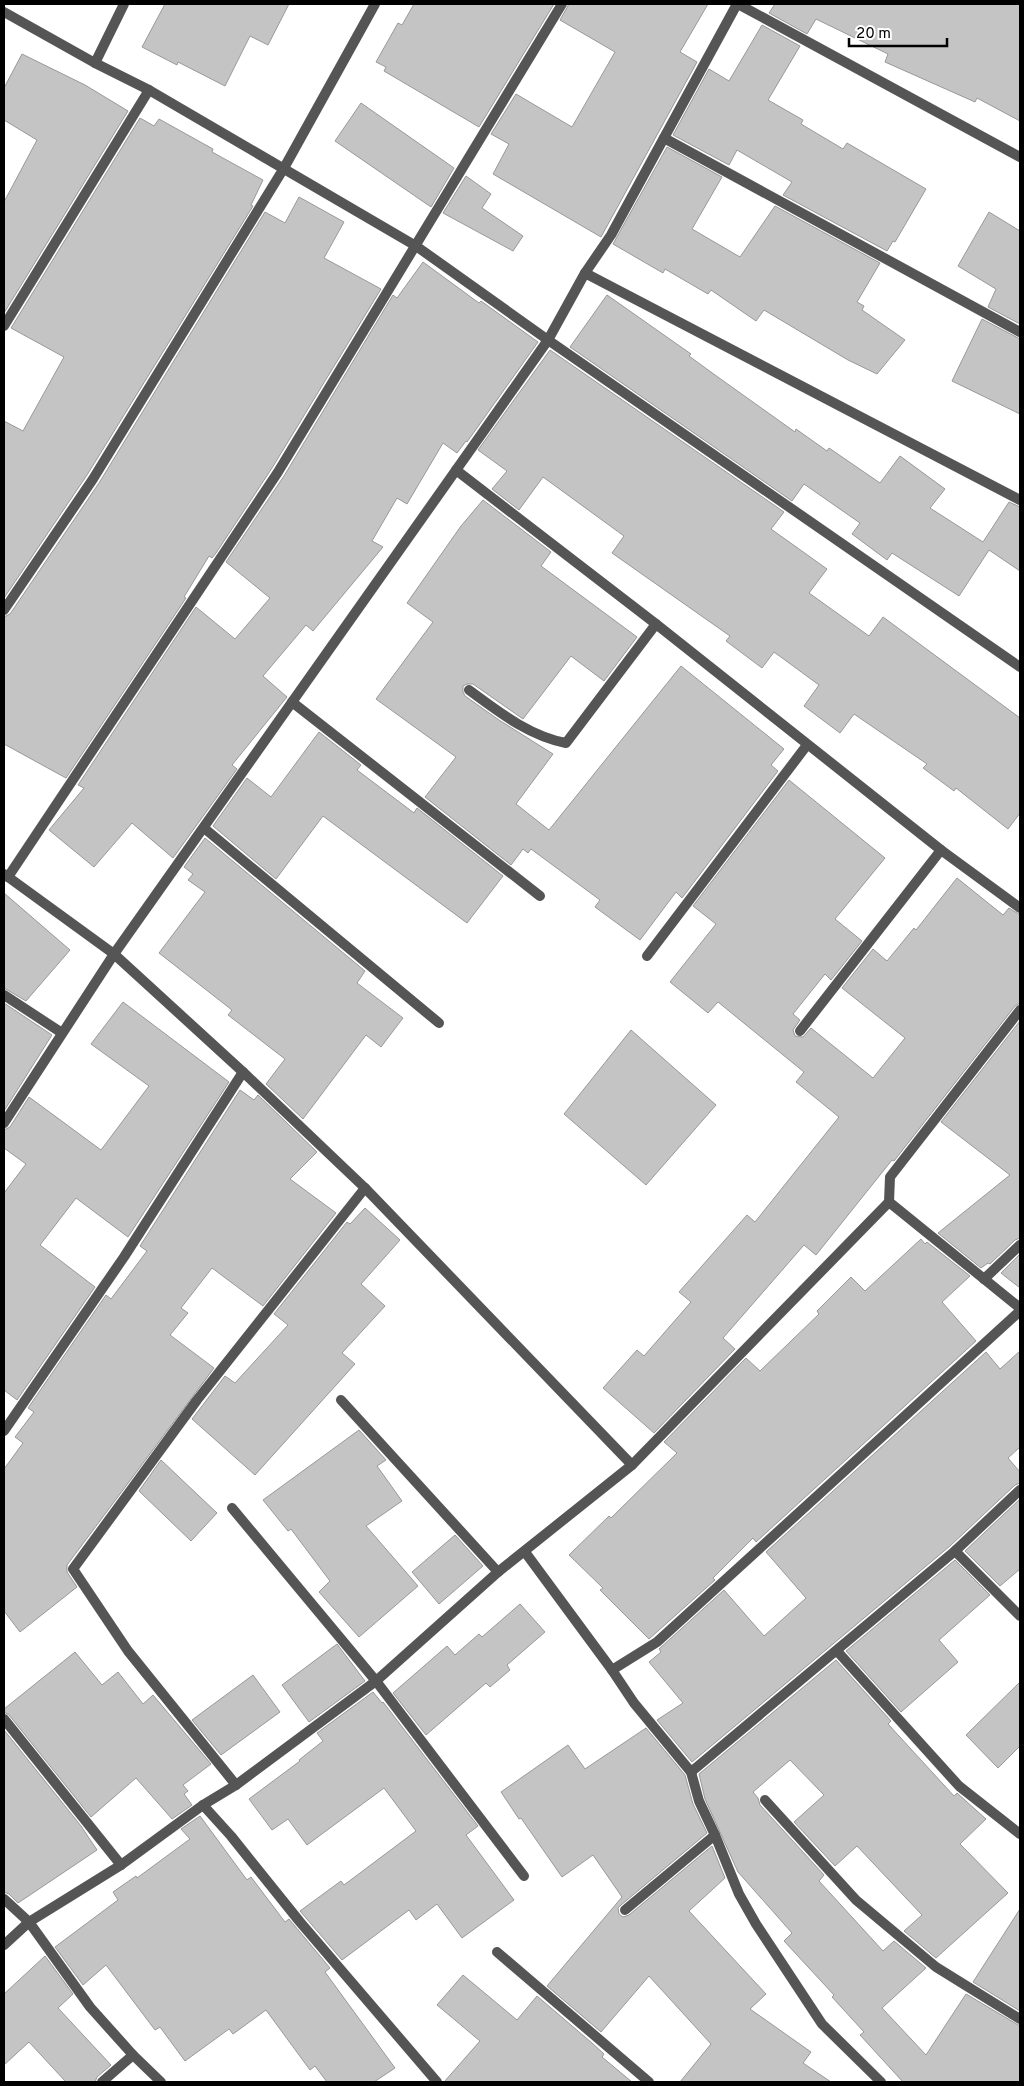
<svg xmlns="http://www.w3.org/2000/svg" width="1024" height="2086" font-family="Overpass,sans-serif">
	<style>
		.building { fill: #c4c4c4; stroke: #999 }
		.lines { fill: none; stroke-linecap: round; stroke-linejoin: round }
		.lane { stroke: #555; stroke-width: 10 }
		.street { stroke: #555; stroke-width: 10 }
	</style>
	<rect width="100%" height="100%" fill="#fff"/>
	<!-- building -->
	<g class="building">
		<polygon points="165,4 289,4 268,45 250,36 225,86 178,62 177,65 142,47"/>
		<polygon points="414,4 554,4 479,127 384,71 386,67 376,62 398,23 402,25"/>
		<polygon points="569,4 708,4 680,52 697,62 601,237 493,174 509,144 491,134 516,94 572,127 615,52 560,20"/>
		<polygon points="775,4 1020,4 1020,121 977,98 975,102 885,62 888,54 816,19 807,34 769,13"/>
		<polygon points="762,25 800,46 768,100 803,120 801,124 843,149 847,143 926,189 895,242 893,241 887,251 783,195 792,182 737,150 729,165 673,135 709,69 729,81"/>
		<polygon points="22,54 85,85 128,111 4,313 4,202 37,140 4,120 4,88"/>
		<polygon points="361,103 454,168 431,207 335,141"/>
		<polygon points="140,118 154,126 159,119 213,149 212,152 263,180 251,205 253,206 87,475 4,598 4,421 23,431 64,357 11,328"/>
		<polygon points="667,147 722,177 692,229 740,257 775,206 880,263 857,302 864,306 862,310 905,340 877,374 848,360 764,310 756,321 711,290 708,294 665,269 663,273 613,244"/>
		<polygon points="466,176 491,194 482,208 523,236 513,251 443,213"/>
		<polygon points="299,197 344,222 324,258 381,289 272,468 216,553 212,558 209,556 184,597 186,598 66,778 4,744 4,617 10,614 99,483 265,212 285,223"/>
		<polygon points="989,212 1020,231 1020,324 988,307 996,289 958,266"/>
		<polygon points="423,262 479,303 481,301 538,342 467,442 466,441 457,453 443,443 407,504 397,498 372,541 383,547 313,631 306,625 263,676 287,697 232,765 237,769 173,858 132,823 94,867 49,830 84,788 78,785 196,607 235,639 270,598 226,562 284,476 393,295 397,298"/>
		<polygon points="607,295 691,354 689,356 715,375 795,432 796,429 827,451 829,448 880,483 900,456 945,489 930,508 983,542 1009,502 1020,507 1020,571 989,550 959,596 892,553 887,560 852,534 860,523 804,484 792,501 570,347"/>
		<polygon points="982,319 1020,339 1020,414 952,381"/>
		<polygon points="550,350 784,512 771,529 827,569 809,593 869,636 883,617 1020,718 1020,813 1008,829 956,788 954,791 923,768 927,764 854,714 840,733 804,706 819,685 774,652 762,668 726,641 730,636 612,553 624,536 543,477 519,510 492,489 507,471 478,450"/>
		<polygon points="483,500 551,552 541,566 637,637 604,681 571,656 523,719 473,684 467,684 463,686 463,692 465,696 499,720 553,754 516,804 549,830 681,666 784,749 771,765 778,771 682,898 676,892 640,940 595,907 600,900 531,849 528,853 523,849 511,865 425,797 456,757 376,699 433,622 407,603 461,526"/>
		<polygon points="319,732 361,765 357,770 414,813 417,808 503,876 467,923 323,816 276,879 213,826 247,778 271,797"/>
		<polygon points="789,780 885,858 835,919 862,941 831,980 825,974 793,1014 800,1020 793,1030 795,1036 803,1037 811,1028 873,1078 905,1038 842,988 873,949 887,961 914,928 916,930 957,878 1003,915 1009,908 1020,915 1020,1003 1015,1006 894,1161 892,1160 816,1255 804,1245 723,1338 735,1349 654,1433 603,1388 637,1350 644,1356 691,1302 679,1292 747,1215 755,1222 839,1117 796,1082 804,1072 718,1002 708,1013 670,982 716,924 693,906"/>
		<polygon points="205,838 365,971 357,983 403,1018 381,1047 366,1035 303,1119 266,1084 285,1059 228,1015 232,1010 159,953 205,892 188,880 193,874 184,867"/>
		<polygon points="4,893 70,950 26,1001 4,988"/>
		<polygon points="123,1002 229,1082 128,1237 76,1198 40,1245 95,1287 17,1400 4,1390 4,1193 26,1164 4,1148 4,1130 10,1127 29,1097 101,1150 149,1086 91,1044"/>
		<polygon points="4,1003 52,1035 4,1111"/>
		<polygon points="1020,1021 1020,1238 1015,1240 990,1264 988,1263 981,1268 938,1233 1010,1175 941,1122"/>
		<polygon points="631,1030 716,1105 646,1185 564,1114"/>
		<polygon points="240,1090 254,1100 258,1095 317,1152 290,1179 336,1213 263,1306 212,1268 181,1308 188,1313 170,1335 214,1368 67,1565 67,1572 77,1587 20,1632 4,1611 4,1469 23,1443 15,1437 34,1412 28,1408 106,1295 111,1299 147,1251 140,1246"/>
		<polygon points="365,1208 400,1240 361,1284 385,1306 342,1353 355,1364 255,1475 192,1419 225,1376 235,1383 288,1325 274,1314 347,1222 350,1224"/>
		<polygon points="921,1239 925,1244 927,1242 970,1276 942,1302 976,1341 756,1542 753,1538 713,1578 715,1580 649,1639 600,1590 603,1588 569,1555 609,1516 611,1518 677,1453 664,1442 746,1358 760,1371 819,1314 817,1311 851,1277 865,1291"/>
		<polygon points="1020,1254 1020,1288 1001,1273"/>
		<polygon points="1020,1351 1020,1447 1008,1458 1020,1472 1020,1483 1015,1485 950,1546 692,1762 657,1720 683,1703 649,1662 661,1652 659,1649 724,1590 764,1636 806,1598 766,1552 986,1352 1000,1369"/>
		<polygon points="359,1430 386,1460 377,1466 402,1501 366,1526 418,1586 359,1637 319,1592 330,1581 291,1529 288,1531 263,1500"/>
		<polygon points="161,1460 217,1513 191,1541 139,1491"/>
		<polygon points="1020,1499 1020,1569 1000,1586 965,1551"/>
		<polygon points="455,1535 483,1566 439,1604 412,1572"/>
		<polygon points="955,1560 990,1595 939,1640 958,1662 901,1712 846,1651"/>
		<polygon points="520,1604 545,1632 507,1665 510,1670 490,1687 486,1683 426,1735 393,1693 447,1646 455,1655 479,1634 482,1637"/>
		<polygon points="337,1644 365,1681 309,1722 282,1685"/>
		<polygon points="75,1652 102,1685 118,1672 143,1704 153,1695 211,1764 183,1785 188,1791 184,1794 192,1805 172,1819 136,1778 91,1817 9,1715 4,1712 4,1709"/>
		<polygon points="836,1660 891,1721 888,1724 954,1796 957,1793 986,1819 960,1844 1008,1893 936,1958 904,1931 922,1915 857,1846 835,1866 794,1822 824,1795 790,1760 753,1792 758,1798 760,1805 824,1875 819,1881 883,1951 894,1941 926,1968 882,2008 926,2055 966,1994 1020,2026 1020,2082 903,2082 860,2035 864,2032 832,1997 834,1995 784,1941 792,1933 738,1872 705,1799 699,1774"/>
		<polygon points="253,1675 280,1712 221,1755 192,1720"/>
		<polygon points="1020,1682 1020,1746 998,1768 966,1735"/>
		<polygon points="373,1692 382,1703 383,1702 478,1826 466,1835 514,1900 462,1938 437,1904 416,1920 409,1910 342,1960 300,1911 341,1881 344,1885 416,1831 384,1788 307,1845 288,1819 272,1830 249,1799 300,1761 299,1760 323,1741 317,1733"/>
		<polygon points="646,1728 685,1775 693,1804 707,1833 621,1905 618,1908 619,1914 623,1917 629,1915 712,1846 725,1878 689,1911 766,1994 750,2009 811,2052 803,2063 831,2082 680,2082 711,2044 649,1976 601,2032 547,1986 622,1897 593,1855 562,1877 521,1818 519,1819 501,1792 568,1745 585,1769"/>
		<polygon points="4,1730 81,1826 97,1850 18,1903 9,1894 4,1892"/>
		<polygon points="200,1816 247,1880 251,1877 285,1922 289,1919 330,1968 325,1972 395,2068 374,2082 327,2082 315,2066 310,2070 266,2010 233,2034 229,2029 185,2061 160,2027 155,2030 106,1965 83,1985 55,1947 118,1900 113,1892 136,1876 137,1878 190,1839 181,1829"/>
		<polygon points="1020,1909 1020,2011 973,1982"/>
		<polygon points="45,1956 73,1994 58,2008 111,2065 97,2077 95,2082 66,2082 29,2042 4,2065 4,1994"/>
		<polygon points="463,1975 517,2020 537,1996 592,2043 604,2054 602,2057 632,2082 444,2082 480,2041 437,2005"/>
	</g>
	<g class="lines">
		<!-- lane -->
		<polyline class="lane" points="800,1031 941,850"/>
		<!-- street -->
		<g class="street">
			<polyline points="738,4 1020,157"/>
			<polyline points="4,12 95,63 149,90 416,246 548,340 1020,667"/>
			<polyline points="95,63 124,4"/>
			<polyline points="664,138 1020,332"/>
			<polyline points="585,273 1020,500"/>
			<polyline points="4,326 149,90"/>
			<polyline points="456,470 656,624 941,850 1020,908"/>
			<polyline points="4,610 93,479 284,168 375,4"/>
			<path d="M469,690C499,712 529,736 566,743L656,624"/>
			<polyline points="292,702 540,896"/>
			<polyline points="204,828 439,1023"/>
			<polyline points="4,874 114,954 243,1072 365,1188 632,1465"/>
			<polyline points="8,877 278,472 562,4"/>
			<polyline points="647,956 807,745"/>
			<polyline points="4,995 62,1033"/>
			<polyline points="4,1123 114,954 548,340 585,273 611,235 737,4"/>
			<polyline points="889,1202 1020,1308"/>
			<polyline points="984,1279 1020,1245"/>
			<polyline points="341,1400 498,1572"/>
			<polyline points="4,1431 124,1257 243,1072"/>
			<polyline points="232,1508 376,1681 524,1876"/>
			<polyline points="955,1551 1020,1616"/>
			<polyline points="525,1552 612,1670 634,1703 691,1772 699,1801 715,1835 739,1894 756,1924 822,2024 881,2082"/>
			<polyline points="837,1651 959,1786 1020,1834"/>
			<polyline points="612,1670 657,1642 1020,1311"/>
			<polyline points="4,1719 121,1865"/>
			<polyline points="691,1772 955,1551 1020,1490"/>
			<polyline points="236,1785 128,1651 73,1569 197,1400 365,1188"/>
			<polyline points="765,1800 856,1900 936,1967 1020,2019"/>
			<polyline points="203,1805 231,1836 300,1922 437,2082"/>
			<polyline points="4,1899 29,1922 90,2007 133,2055 161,2082"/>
			<polyline points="625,1910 715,1835"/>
			<polyline points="4,1945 29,1922 121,1865 203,1805 236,1785 376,1681 498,1572 632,1465 889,1202 890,1177 1020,1010"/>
			<polyline points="497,1952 649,2082"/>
			<polyline points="102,2082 133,2055"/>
		</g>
	</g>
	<!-- border -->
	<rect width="1024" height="2086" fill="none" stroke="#000000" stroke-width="10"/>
	<!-- scale -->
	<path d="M849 38v8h98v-8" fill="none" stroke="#000000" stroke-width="2.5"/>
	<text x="856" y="38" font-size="15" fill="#000000" stroke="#ffffff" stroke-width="4" paint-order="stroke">20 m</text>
</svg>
